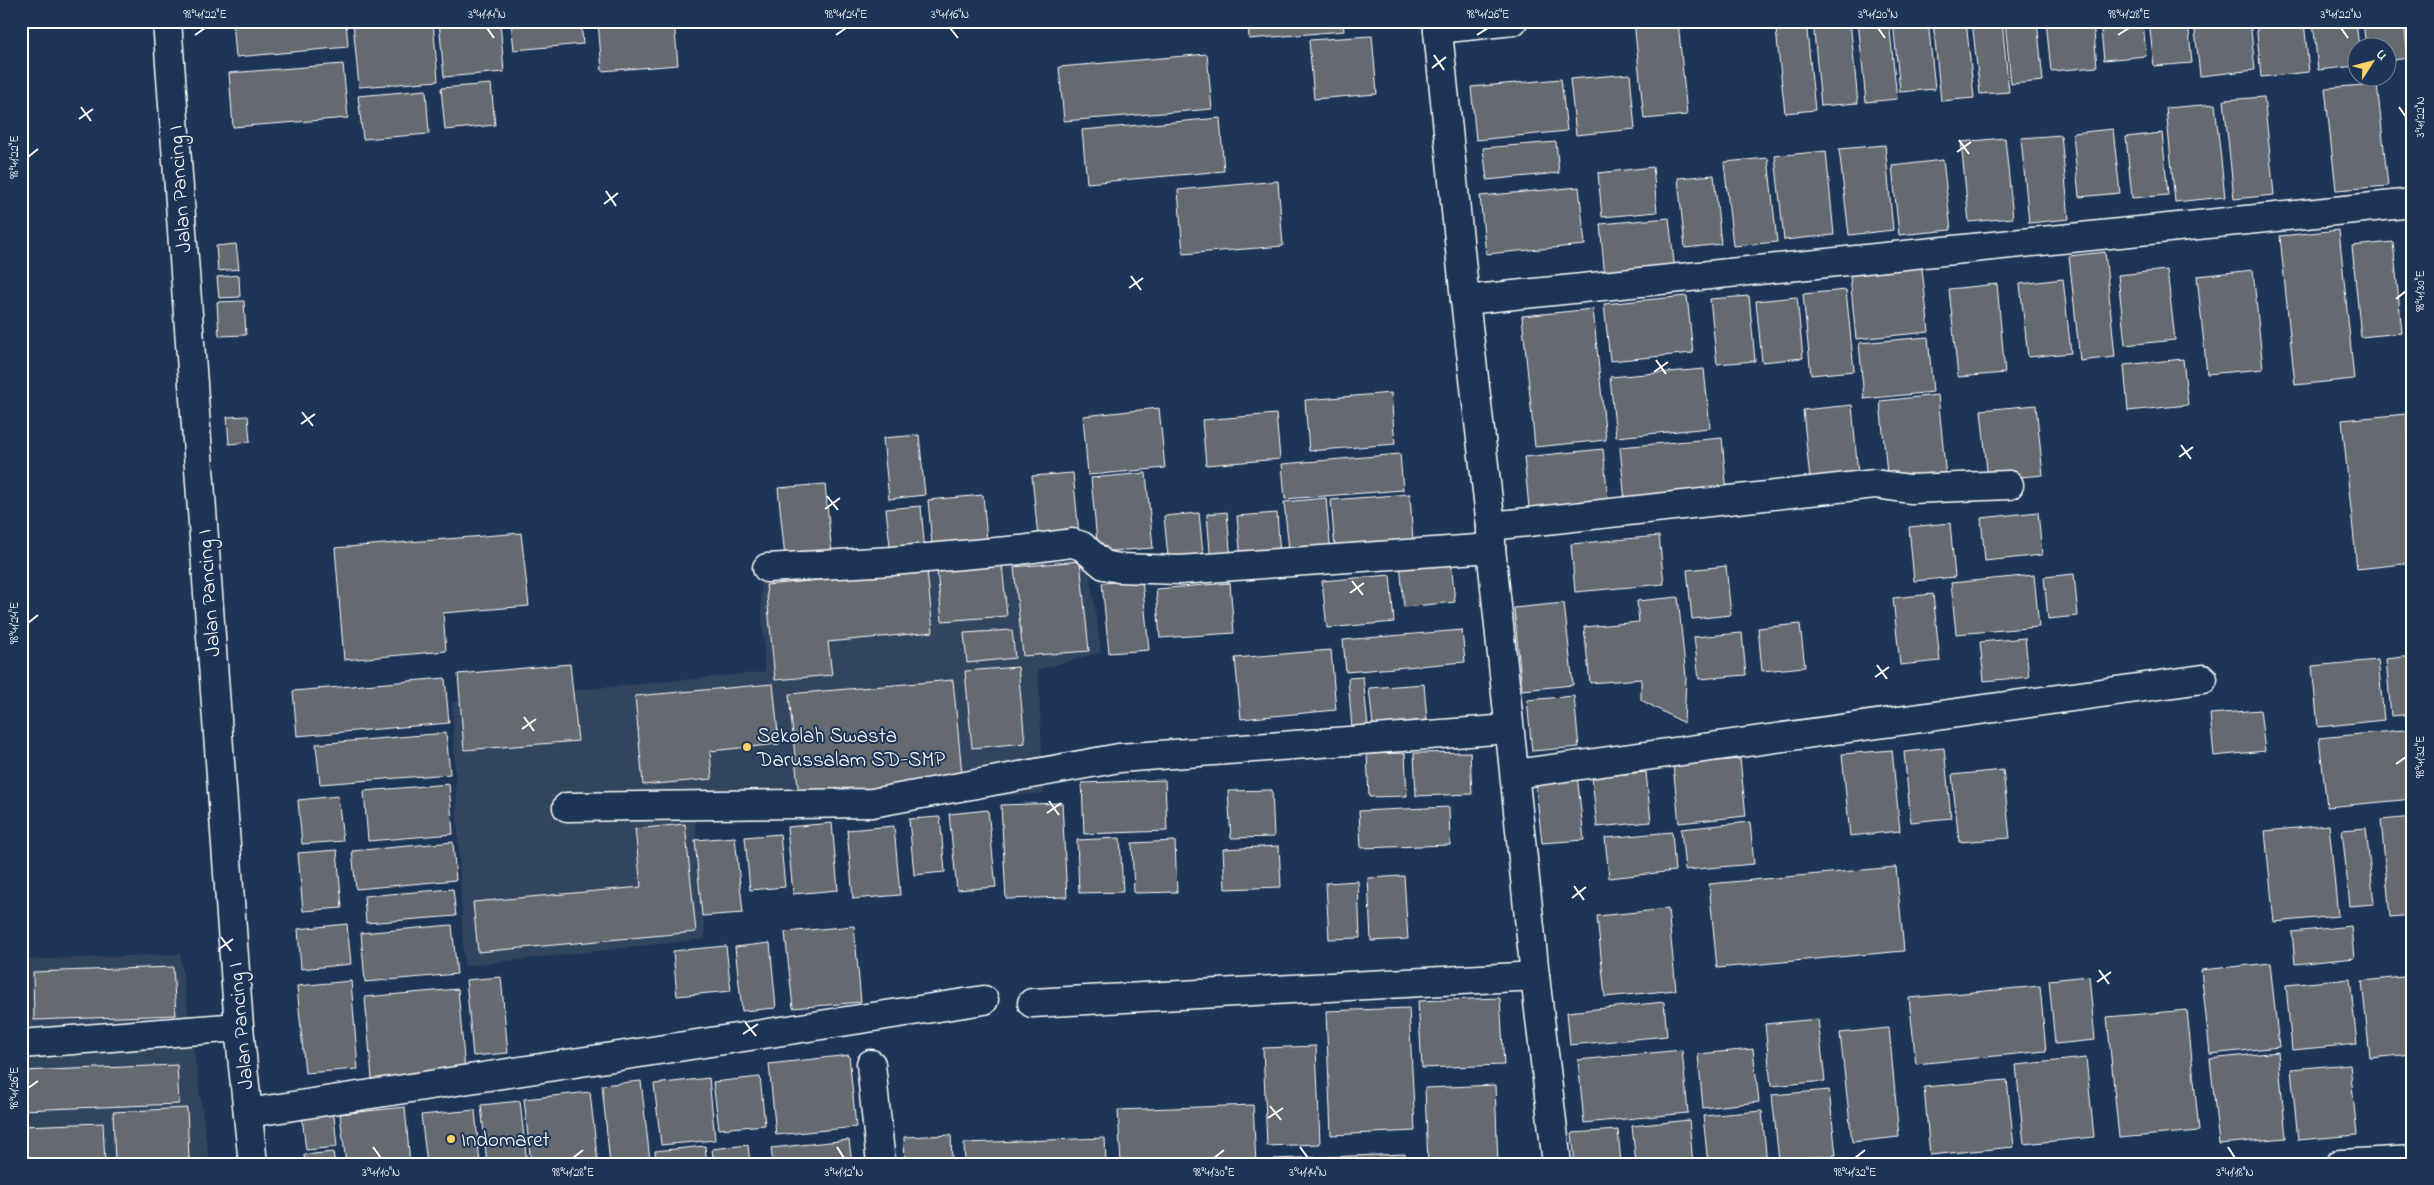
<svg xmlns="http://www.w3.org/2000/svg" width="2434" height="1185" font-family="'Indie Flower',sans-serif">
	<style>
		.built { fill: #33455e }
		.building { fill: #656a70; stroke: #fff }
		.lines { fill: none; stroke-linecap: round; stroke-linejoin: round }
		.street-casing { stroke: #fff; stroke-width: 31 }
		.secondary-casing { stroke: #fff; stroke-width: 31 }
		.street { stroke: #1d3557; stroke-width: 28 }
		.secondary { stroke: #1d3557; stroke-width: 28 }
		.ticks { fill: none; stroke: #fff; stroke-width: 2 }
		.poi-dot { fill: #ffd166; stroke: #1d3557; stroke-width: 2 }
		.labels { text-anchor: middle; stroke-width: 4; stroke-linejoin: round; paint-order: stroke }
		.street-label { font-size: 21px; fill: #fff; stroke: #1d3557 }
		.poi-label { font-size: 21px; fill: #fff; stroke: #1d3557; text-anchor: start }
		.neatline { fill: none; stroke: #fff; stroke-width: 2 }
		.ticks-label { font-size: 12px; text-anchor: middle; fill: #fff }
	</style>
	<rect width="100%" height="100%" fill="#1d3557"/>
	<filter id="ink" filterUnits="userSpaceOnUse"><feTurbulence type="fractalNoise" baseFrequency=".02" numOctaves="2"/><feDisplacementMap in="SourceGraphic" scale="10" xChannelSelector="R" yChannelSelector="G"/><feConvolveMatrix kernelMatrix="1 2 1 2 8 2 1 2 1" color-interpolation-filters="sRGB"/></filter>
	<g filter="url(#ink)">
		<!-- built -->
		<g class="built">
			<polygon points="1087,555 1101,652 1038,670 1044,793 695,819 705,939 464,966 452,702 765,672 760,573"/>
			<polygon points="180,954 209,1158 127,1164 21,1164 21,960"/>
		</g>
		<!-- building -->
		<g class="building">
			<polygon points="233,21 346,21 348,47 236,57"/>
			<polygon points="374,21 433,21 438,81 359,87 353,23"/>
			<polygon points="439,21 500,21 504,72 444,77"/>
			<polygon points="511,21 581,21 583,44 514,50"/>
			<polygon points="598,21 674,21 678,65 602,71"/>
			<polygon points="1145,21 1198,21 1145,26"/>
			<polygon points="1248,21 1343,21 1344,31 1249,39"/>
			<polygon points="1634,21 1678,21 1687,115 1644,119"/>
			<polygon points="1775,21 1806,21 1815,110 1785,113"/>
			<polygon points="1813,21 1850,21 1858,103 1821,106"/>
			<polygon points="1858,21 1889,21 1897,99 1866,102"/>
			<polygon points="1893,21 1928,21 1935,89 1900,92"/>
			<polygon points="1933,21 1966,21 1974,98 1941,101"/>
			<polygon points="1972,21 2002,21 2009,92 1980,94"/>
			<polygon points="2005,21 2037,21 2043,81 2011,84"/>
			<polygon points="2046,21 2093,21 2097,67 2051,71"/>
			<polygon points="2100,21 2143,21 2146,56 2104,60"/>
			<polygon points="2149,21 2188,21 2192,63 2154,66"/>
			<polygon points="2194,21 2250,21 2255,70 2200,76"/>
			<polygon points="2256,21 2304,21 2309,72 2261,77"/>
			<polygon points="2313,21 2356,21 2359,48 2356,48 2356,66 2318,70"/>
			<polygon points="2363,21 2404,21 2408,58 2386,61 2386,48 2366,48"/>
			<polygon points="1372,36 1377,94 1314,99 1309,40"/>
			<polygon points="1207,54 1212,109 1064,121 1059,67"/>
			<polygon points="343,64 348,118 233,127 229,73"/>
			<polygon points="1630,74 1635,129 1576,135 1570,79"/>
			<polygon points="1561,79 1567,131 1476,140 1471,87"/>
			<polygon points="491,84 495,125 445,130 441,88"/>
			<polygon points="2377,84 2388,186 2336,190 2325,88"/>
			<polygon points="426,90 429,134 363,139 358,96"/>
			<polygon points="2264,97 2274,195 2234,199 2224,100"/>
			<polygon points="2215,104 2225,197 2175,202 2166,108"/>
			<polygon points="1220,118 1224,171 1087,183 1082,130"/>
			<polygon points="2113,129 2120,193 2079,197 2073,133"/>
			<polygon points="2162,133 2168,195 2132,198 2126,137"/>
			<polygon points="2061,135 2069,219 2029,223 2021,138"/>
			<polygon points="2005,138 2013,218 1969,222 1961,142"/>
			<polygon points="1556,142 1559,173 1487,180 1483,148"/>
			<polygon points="1885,145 1893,230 1849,235 1839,149"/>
			<polygon points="1826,151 1834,235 1784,240 1775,156"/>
			<polygon points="1768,158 1777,242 1733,246 1724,162"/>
			<polygon points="1943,160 1951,230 1899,235 1892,166"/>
			<polygon points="1653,167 1657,212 1602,217 1598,173"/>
			<polygon points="1714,175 1721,244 1685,248 1678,178"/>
			<polygon points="1278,181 1283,246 1183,254 1178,190"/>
			<polygon points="1579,187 1585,245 1486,254 1480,196"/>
			<polygon points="1669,218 1675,271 1605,278 1600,224"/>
			<polygon points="2339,230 2354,379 2295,385 2280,236"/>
			<polygon points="2393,242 2402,333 2361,337 2352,246"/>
			<polygon points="236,244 239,269 218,271 216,246"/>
			<polygon points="2105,252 2115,357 2080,361 2069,256"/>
			<polygon points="1921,260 1929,332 1856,339 1849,266"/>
			<polygon points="2167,270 2175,340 2125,345 2118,275"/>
			<polygon points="2253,270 2263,369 2207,374 2197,276"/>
			<polygon points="239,275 240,297 219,298 217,277"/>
			<polygon points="2063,279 2071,353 2028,357 2020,284"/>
			<polygon points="1997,284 2005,373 1958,377 1949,289"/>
			<polygon points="1846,290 1854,371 1811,375 1803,294"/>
			<polygon points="1687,296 1693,353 1610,361 1604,304"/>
			<polygon points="1749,296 1755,361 1717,364 1710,299"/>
			<polygon points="1797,297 1803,358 1762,362 1756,301"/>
			<polygon points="244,301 246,335 219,336 217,302"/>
			<polygon points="1593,309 1606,440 1535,447 1522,316"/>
			<polygon points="1928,337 1933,392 1864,399 1859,343"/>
			<polygon points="2183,359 2188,405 2128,411 2124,365"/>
			<polygon points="1704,369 1710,428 1616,437 1610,377"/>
			<polygon points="1391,393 1395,444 1309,451 1305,400"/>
			<polygon points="1938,395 1946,478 1888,484 1880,401"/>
			<polygon points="1852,405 1858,475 1810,480 1803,410"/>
			<polygon points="2036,405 2043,475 1988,480 1981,410"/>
			<polygon points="1159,408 1165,468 1088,475 1083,416"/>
			<polygon points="1276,414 1280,459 1206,465 1202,420"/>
			<polygon points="2406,414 2413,479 2413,563 2357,569 2342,420"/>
			<polygon points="248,416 250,442 229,444 227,417"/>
			<polygon points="919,435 925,495 889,499 883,438"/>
			<polygon points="1722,438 1727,493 1625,503 1620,447"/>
			<polygon points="1603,449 1609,509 1530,517 1524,457"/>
			<polygon points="1400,454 1403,490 1285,499 1282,464"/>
			<polygon points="1073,473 1079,534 1038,537 1032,476"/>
			<polygon points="1146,473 1153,548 1098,552 1091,478"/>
			<polygon points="825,484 832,554 785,558 778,488"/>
			<polygon points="1410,494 1413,543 1335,550 1331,500"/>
			<polygon points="983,495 988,551 933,555 928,500"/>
			<polygon points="1326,498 1331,556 1290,559 1284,502"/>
			<polygon points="921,506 925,553 891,556 886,509"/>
			<polygon points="1227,512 1231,561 1211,563 1207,514"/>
			<polygon points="2038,512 2042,555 1985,561 1981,518"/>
			<polygon points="1199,513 1204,564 1169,567 1164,516"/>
			<polygon points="1277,513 1280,556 1241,559 1237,516"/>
			<polygon points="1950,523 1955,577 1914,581 1909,527"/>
			<polygon points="521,533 529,606 443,613 446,651 344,660 335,548"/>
			<polygon points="1659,536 1664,584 1575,592 1571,544"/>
			<polygon points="1451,560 1455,602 1404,607 1400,564"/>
			<polygon points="1080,561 1089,651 1023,656 1014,567"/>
			<polygon points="1002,564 1007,616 942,621 937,570"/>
			<polygon points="1726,566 1731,615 1692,619 1687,570"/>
			<polygon points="927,570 933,632 828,642 832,675 775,680 766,585"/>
			<polygon points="2074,574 2078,616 2048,619 2044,577"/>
			<polygon points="1390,575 1394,622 1327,628 1322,581"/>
			<polygon points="2034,575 2039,627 1956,634 1951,583"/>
			<polygon points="1142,580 1149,650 1109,653 1102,583"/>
			<polygon points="1230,583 1234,633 1160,638 1156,589"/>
			<polygon points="1933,594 1940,661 1900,665 1893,598"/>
			<polygon points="1678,597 1686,677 1684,723 1641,700 1641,679 1590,683 1584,627 1639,622 1637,601"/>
			<polygon points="1564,603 1573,685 1522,690 1514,608"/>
			<polygon points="1800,624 1805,667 1762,671 1758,628"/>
			<polygon points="1012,630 1015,658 967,663 964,633"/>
			<polygon points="1462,630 1465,662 1346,672 1343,640"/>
			<polygon points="1742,633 1746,675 1699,679 1694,637"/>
			<polygon points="2025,638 2029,677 1984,681 1980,642"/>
			<polygon points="1331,650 1336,710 1241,719 1235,658"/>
			<polygon points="2413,656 2413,714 2391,716 2386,659"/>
			<polygon points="2378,660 2384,720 2318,727 2312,666"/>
			<polygon points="570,664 578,741 464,750 458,674"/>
			<polygon points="1018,667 1025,743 972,748 965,671"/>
			<polygon points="1363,677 1368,727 1352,729 1348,678"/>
			<polygon points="445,678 449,723 297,736 293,691"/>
			<polygon points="953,680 963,784 799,798 789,694"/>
			<polygon points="773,684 779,744 710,751 712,779 643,785 635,696"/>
			<polygon points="1424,684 1427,720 1373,725 1369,688"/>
			<polygon points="1574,696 1579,747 1532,751 1527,700"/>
			<polygon points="2260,710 2265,751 2214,756 2210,714"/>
			<polygon points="2413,729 2413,799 2327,807 2319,738"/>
			<polygon points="446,733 450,774 320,784 316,744"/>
			<polygon points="1944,748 1951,818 1911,822 1904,752"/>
			<polygon points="1892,750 1900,831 1850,836 1842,754"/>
			<polygon points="1470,752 1472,794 1416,796 1414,753"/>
			<polygon points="1405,753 1407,796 1369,797 1367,754"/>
			<polygon points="1740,759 1746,816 1679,823 1673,765"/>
			<polygon points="2003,770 2010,838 1959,842 1952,775"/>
			<polygon points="1646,772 1651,822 1597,827 1592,777"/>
			<polygon points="1577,774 1584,840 1542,843 1535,779"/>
			<polygon points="1165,780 1167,831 1084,834 1082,783"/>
			<polygon points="449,784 453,834 368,841 364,791"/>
			<polygon points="1272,790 1274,837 1231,838 1228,791"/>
			<polygon points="338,796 343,841 302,844 298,800"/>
			<polygon points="1062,803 1067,897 1006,899 1001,805"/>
			<polygon points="1449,807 1450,845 1361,848 1359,811"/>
			<polygon points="988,810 996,887 957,890 949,814"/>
			<polygon points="940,817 945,872 914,875 909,819"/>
			<polygon points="2413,817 2413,915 2390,917 2381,820"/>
			<polygon points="1750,822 1754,864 1685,870 1681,829"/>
			<polygon points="832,823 838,890 793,894 787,827"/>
			<polygon points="685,824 696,932 478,952 473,902 641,887 635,829"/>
			<polygon points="2329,825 2338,916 2274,922 2265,831"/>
			<polygon points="894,826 900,895 853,899 847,830"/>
			<polygon points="2366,828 2374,904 2350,906 2342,830"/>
			<polygon points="1672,832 1675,871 1609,878 1605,838"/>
			<polygon points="780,834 785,887 750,890 745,837"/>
			<polygon points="735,837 743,913 702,916 695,840"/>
			<polygon points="1120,838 1123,892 1079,893 1077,840"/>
			<polygon points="1175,841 1177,892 1134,893 1132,843"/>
			<polygon points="453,842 456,880 356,889 352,851"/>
			<polygon points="1279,846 1281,887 1225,889 1223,849"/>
			<polygon points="337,850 342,908 303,911 298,853"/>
			<polygon points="1896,867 1904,951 1717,968 1709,884"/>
			<polygon points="1404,876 1408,939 1371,941 1368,878"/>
			<polygon points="1358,881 1360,938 1329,939 1326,883"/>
			<polygon points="453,889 456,916 366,923 364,896"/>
			<polygon points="1668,909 1676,990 1605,997 1597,916"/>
			<polygon points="347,924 351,964 301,969 298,929"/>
			<polygon points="452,925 457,974 365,982 361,933"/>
			<polygon points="854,926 861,1002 793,1008 785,932"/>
			<polygon points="2351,926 2354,958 2295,964 2292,932"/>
			<polygon points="770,943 776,1008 742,1011 735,947"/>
			<polygon points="726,946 731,991 677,996 673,951"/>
			<polygon points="2270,963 2279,1047 2210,1054 2201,970"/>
			<polygon points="173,967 176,1015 34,1020 33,972"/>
			<polygon points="2089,976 2095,1040 2055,1044 2049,980"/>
			<polygon points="2413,976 2413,1054 2370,1058 2362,981"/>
			<polygon points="501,977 508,1053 473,1056 466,980"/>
			<polygon points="2350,979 2357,1044 2292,1050 2286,985"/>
			<polygon points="351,981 358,1069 305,1073 297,986"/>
			<polygon points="2040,986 2046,1051 1916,1064 1909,998"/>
			<polygon points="458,989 465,1071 372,1079 365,997"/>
			<polygon points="1500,998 1504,1065 1422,1068 1418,1001"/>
			<polygon points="1664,1002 1667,1036 1570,1045 1567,1012"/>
			<polygon points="1409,1008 1415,1131 1331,1135 1326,1011"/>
			<polygon points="2187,1010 2199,1131 2119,1138 2107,1017"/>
			<polygon points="1818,1019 1825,1081 1771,1086 1765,1024"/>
			<polygon points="1889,1028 1899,1137 1852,1142 1840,1033"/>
			<polygon points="1316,1046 1320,1144 1267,1146 1263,1048"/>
			<polygon points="1753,1049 1759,1102 1703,1108 1698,1054"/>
			<polygon points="1682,1050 1688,1113 1584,1123 1578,1060"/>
			<polygon points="2278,1052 2286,1138 2219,1144 2210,1059"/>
			<polygon points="849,1055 856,1127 776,1135 769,1064"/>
			<polygon points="2086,1058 2094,1137 2024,1144 2016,1065"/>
			<polygon points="2350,1064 2357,1135 2298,1140 2291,1069"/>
			<polygon points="177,1065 179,1104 21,1110 21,1071"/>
			<polygon points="760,1077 765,1125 719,1129 713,1082"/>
			<polygon points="709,1078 715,1140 661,1145 654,1084"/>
			<polygon points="2007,1080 2014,1147 1930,1155 1924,1087"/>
			<polygon points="641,1081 650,1161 610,1164 602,1085"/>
			<polygon points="1495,1085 1498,1164 1428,1164 1425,1088"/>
			<polygon points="1829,1090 1836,1155 1779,1161 1772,1095"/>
			<polygon points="590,1092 598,1164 531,1164 524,1099"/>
			<polygon points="520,1101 527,1164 487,1164 481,1105"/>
			<polygon points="1253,1105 1256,1164 1121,1164 1118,1110"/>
			<polygon points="333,1107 337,1147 306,1150 301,1110"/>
			<polygon points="405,1107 410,1164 346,1164 340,1114"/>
			<polygon points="187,1108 189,1161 115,1163 113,1112"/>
			<polygon points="475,1110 480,1164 427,1164 421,1115"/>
			<polygon points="1762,1111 1767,1164 1708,1164 1703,1116"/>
			<polygon points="1689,1120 1693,1164 1636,1164 1632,1126"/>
			<polygon points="103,1123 105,1164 21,1164 21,1126"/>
			<polygon points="1618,1130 1621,1164 1575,1164 1572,1133"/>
			<polygon points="951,1135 952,1164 905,1164 904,1137"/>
			<polygon points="1105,1138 1106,1164 965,1164 964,1143"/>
			<polygon points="849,1140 852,1164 773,1164 771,1148"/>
			<polygon points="748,1145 750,1164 714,1164 712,1149"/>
			<polygon points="705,1146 707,1164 656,1164 655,1151"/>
			<polygon points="333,1152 335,1164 305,1164 304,1155"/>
			<polygon points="1405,1154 1405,1164 1274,1164 1274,1159"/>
		</g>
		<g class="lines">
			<!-- street casing -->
			<g class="street-casing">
				<g id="street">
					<polyline points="1437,21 1465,300 1491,526 1491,548 1535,976 1557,1164"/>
					<polyline points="1438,29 1513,21"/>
					<polyline points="1465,300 2413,203"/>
					<polyline points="1491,526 1875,484 1910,489 2009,485"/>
					<polyline points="767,568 892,561 1020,550 1072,543 1082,546 1104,565 1119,568 1180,570 1491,548"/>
					<polyline points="1515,774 2203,679"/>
					<polyline points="567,807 872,803 1119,758 1509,729"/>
					<polyline points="1032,1003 1535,976"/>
					<polyline points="21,1044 239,1027"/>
					<polyline points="871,1064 881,1164"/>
					<polyline points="248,1113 984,1000"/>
				</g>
			</g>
			<!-- secondary casing -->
			<g class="secondary-casing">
				<g id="secondary">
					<polyline points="167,21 239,1027 253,1164"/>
					<polyline points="2340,1164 2413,1160"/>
				</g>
			</g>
			<!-- street -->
			<use href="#street" class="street"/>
			<!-- secondary -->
			<use href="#secondary" class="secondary"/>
		</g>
	</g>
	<!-- ticks -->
	<path class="ticks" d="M487,28L494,38M950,28L958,38M1878,28L1885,38M2341,28L2348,38M195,35L205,28M836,35L846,28M1477,35L1488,28M2118,35L2129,28M1434,55L1444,70M1432,68L1446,57M81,107L91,121M2399,107L2406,117M79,119L93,109M1959,140L1969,154M1957,152L1971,142M28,157L38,149M606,191L616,206M604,204L618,193M1131,276L1141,290M1129,288L1143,278M2396,299L2406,291M1656,360L1666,374M1654,372L1668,362M302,412L313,426M301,424L315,414M2181,445L2191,459M2179,457L2193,447M827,496L838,510M825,509L840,498M1352,581L1363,595M1350,593L1364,583M28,623L38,615M1877,665L1887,679M1875,677L1889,667M524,717L534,731M522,729L536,719M2396,764L2406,757M1049,801L1059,815M1047,813L1061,803M1574,886L1584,900M1572,898L1586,887M221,937L231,951M219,949L233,939M2099,970L2109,984M2097,982L2111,972M745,1022L756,1036M743,1034L758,1024M28,1088L38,1081M1270,1106L1281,1120M1268,1118L1283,1108M373,1147L381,1158M837,1147L844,1158M1300,1147L1308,1158M2228,1147L2235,1158M573,1158L583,1150M1214,1158L1224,1150M1855,1158L1865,1150"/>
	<!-- markers -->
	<g class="poi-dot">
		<circle cx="747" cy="747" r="5"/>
		<circle cx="451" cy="1139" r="5"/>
	</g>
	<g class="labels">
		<!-- street labels -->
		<g class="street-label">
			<text transform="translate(179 189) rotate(-94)" y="7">Jalan Pancing I</text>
			<text transform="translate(208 593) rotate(-94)" y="7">Jalan Pancing I</text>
			<text transform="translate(240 1026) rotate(-95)" y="7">Jalan Pancing I</text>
		</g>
		<!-- poi labels -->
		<g class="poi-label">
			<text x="757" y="742">Sekolah Swasta<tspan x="757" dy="24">Darussalam SD-SMP</tspan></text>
			<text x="461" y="1146">Indomaret</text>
		</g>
	</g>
	<!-- margin -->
	<rect width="2434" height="1185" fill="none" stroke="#1d3557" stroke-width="55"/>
	<!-- north arrow -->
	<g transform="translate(2372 62) rotate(54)"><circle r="24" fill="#1d3557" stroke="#77869a"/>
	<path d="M0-4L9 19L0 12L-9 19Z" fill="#ffd166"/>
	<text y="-8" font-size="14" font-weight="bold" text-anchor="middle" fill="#ffffff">U</text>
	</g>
	<rect x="28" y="28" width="2378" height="1130" class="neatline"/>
	<g class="ticks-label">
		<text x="205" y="18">98°41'22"E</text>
		<text x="487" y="18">3°41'14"N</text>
		<text x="846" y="18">98°41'24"E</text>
		<text x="950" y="18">3°41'16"N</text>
		<text x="1488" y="18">98°41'26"E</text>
		<text x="1878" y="18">3°41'20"N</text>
		<text x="2129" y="18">98°41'28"E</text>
		<text x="2341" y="18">3°41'22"N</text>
		<text transform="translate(2420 117) rotate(-90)" y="4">3°41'22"N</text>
		<text transform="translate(14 157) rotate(-90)" y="4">98°41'22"E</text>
		<text transform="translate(2420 291) rotate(-90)" y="4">98°41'30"E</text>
		<text transform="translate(14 623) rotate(-90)" y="4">98°41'24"E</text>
		<text transform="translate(2420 757) rotate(-90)" y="4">98°41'32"E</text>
		<text transform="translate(14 1088) rotate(-90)" y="4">98°41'26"E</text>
		<text x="381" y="1176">3°41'10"N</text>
		<text x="573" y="1176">98°41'28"E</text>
		<text x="844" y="1176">3°41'12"N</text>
		<text x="1214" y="1176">98°41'30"E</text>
		<text x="1308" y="1176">3°41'14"N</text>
		<text x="1855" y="1176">98°41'32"E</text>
		<text x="2235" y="1176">3°41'18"N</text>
	</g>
</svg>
